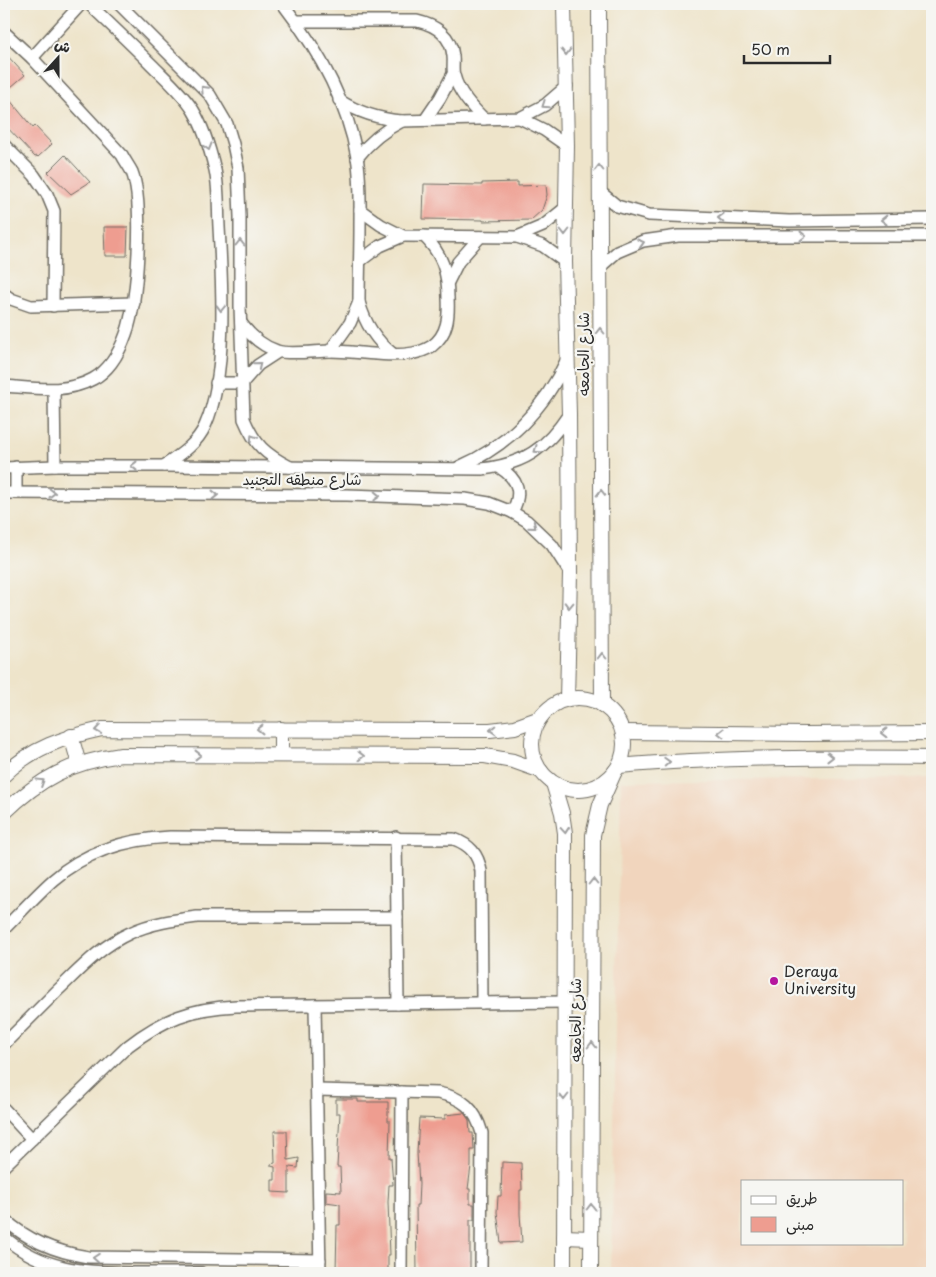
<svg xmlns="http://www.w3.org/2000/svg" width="936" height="1277" font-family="'Playpen Sans','Playpen Sans Arabic',sans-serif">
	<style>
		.built { fill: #f1d5bd; fill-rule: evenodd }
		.building { fill: #ee9d90 }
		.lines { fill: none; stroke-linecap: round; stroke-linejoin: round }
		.minor-casing { stroke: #6f6c63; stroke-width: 14 }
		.tertiary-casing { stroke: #6f6c63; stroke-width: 16 }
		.minor { stroke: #fff; stroke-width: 11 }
		.tertiary { stroke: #fff; stroke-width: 14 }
		.oneway { stroke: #a0a0a0 }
		.poi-dot { fill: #b5179e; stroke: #f6f6f2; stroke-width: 2 }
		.labels { text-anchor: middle; stroke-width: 4.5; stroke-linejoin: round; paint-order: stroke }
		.street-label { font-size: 15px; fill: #2b2b2b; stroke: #f6f6f2 }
		.poi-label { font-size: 15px; fill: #2b2b2b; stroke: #f6f6f2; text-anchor: start }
	</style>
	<rect width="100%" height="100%" fill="#f6f6f2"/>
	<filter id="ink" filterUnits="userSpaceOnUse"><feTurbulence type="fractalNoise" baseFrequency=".02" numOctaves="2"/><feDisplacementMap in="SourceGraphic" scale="10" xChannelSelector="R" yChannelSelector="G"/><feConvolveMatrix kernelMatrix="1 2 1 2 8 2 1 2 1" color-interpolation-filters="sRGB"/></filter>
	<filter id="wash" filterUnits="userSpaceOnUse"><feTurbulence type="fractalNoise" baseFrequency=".0096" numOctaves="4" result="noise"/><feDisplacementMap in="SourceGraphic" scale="20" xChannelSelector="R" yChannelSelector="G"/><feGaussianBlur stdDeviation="1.12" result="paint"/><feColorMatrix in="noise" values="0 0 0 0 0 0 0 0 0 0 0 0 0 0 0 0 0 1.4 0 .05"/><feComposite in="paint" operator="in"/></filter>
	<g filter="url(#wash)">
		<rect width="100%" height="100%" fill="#eee4ca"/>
		<!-- built -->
		<path class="built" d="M932,778V1273H611L621,781ZM742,1181H902V1243H742Z"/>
		<g id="blocks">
			<!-- building -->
			<g class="building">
				<polygon points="4,52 25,75 4,93 33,128 35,126 52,144 38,157 37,156 35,157 4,124 8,120 4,115"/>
				<polygon points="65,155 90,182 71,194 48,172"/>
				<polygon points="518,182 518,186 546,185 547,195 542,210 531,220 483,221 483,220 423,219 424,184 482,185 482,183"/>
				<polygon points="104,227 128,227 127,256 105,256"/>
				<polygon points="336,1099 358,1099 358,1102 388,1102 388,1121 390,1121 389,1158 391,1158 393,1185 389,1185 388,1202 390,1255 388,1255 388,1273 336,1271 337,1225 340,1225 340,1204 326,1202 326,1191 341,1192 340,1167 337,1167 340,1113 336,1113"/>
				<polygon points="464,1113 469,1120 470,1133 473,1133 474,1150 471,1150 471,1166 468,1189 470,1189 470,1204 474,1204 474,1220 470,1220 470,1273 417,1272 416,1205 418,1205 419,1184 417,1153 419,1118 445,1119 445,1115"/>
				<polygon points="274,1131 287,1131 288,1160 299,1158 298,1168 289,1167 289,1193 272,1192 272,1180 275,1180 275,1167 271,1166 271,1164 275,1163"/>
				<polygon points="502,1162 521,1163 522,1190 520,1190 520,1214 522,1242 501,1243 497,1212 498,1196 501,1196"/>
			</g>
		</g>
	</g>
	<g filter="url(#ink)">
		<use href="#blocks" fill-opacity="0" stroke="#6f6c63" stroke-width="1"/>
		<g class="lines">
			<!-- minor casing -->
			<g class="minor-casing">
				<g id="minor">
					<path d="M89,4C110,24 131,44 152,65C166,79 182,93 193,110C204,128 210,149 215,170C219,188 218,209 219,227C222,283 228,375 205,426C197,444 180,455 164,466"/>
					<path d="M119,4L210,95L227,124L233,144L238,168L240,217V306L244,419C255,445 265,454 290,467"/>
					<path d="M283,4C317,48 347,102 357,157C361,180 360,203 360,226C360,251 359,277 359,302C365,324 375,340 393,354"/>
					<path d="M297,21H417C435,25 451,35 453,56C454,62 452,69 454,75C458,92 472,107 484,119"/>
					<path d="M4,32L32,58L122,155C125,161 129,166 132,172C144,203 138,302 126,334C120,351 110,370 93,379C66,394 34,388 4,386"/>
					<polyline points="32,58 81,4"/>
					<path d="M339,100C359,113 379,119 402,121L520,118L545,105L567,86"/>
					<polyline points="520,118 544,130 567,146"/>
					<polyline points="425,120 440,98 453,74"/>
					<polyline points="4,145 34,175 47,194 54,211 53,306"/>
					<path d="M357,158C370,141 384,130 402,121"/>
					<polyline points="599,191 617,206 649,215 789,221 932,219"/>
					<polyline points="360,210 381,225 403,236 517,237 543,246 565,262"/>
					<polyline points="517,237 543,226 564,209"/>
					<polyline points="360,261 380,246 403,236"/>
					<polyline points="600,267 617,252 643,241 678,236 932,236"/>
					<polyline points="448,282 458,262 480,237"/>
					<polyline points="4,294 11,299 31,306 134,303"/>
					<path d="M241,323C250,335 262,346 277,351C288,355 317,351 330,351C357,351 388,358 414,353C420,352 427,349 432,346C448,334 449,316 448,298C448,272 442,254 424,236"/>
					<polyline points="330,351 350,323 359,302"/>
					<polyline points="216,383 242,383 258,365 278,352"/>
					<polyline points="54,390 55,466"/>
					<polyline points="16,467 16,493"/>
					<path d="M459,467C508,446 545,408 567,359"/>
					<path d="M499,467C518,479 523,492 512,512"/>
					<path d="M4,468L55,466H164L482,469C524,464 546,449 569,414"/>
					<polyline points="4,493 347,495 465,499 489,503 512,512 527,521 552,545 570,573"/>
					<polyline points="396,837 398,1004"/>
					<path d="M4,929C20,913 36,895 53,880C86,851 128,839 170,837L454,839C470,845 478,854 481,871L482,1003"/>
					<polyline points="315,1005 320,1273"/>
					<path d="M4,1044C22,1026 40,1008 58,990C81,968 101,946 130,933C151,923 174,920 197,917H397"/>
					<path d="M317,1090L438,1093C463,1098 475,1108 482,1133L481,1273"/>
					<polyline points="4,1109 32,1139"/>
					<path d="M4,1166L128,1046C163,1019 192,1008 236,1006L565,1002"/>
					<path d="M4,1219C28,1241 56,1252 88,1257L320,1260"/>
					<path d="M4,1237C42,1270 84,1272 131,1273C155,1273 178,1273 201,1273"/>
					<polyline points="401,1273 402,1092"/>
				</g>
			</g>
			<!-- tertiary casing -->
			<g class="tertiary-casing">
				<g id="tertiary">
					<polyline points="564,4 567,146 565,262 569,414 570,574 567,699"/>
					<polyline points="599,4 602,705"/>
					<circle cx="578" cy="744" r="46"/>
					<polyline points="281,729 281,755"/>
					<polyline points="623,732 806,734 932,733"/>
					<polyline points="71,736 79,764"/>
					<path d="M619,766C723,757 828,757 932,758"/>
					<path d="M4,775C31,748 65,737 102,729L490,730L515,727L540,718"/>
					<polyline points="553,783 562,813 565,833 564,1273"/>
					<path d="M4,813C40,778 71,762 121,755L485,756L513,761L541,771"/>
					<polyline points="564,1237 591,1238"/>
					<polyline points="591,1273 593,835 600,805 615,771"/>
				</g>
			</g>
			<!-- minor -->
			<use href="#minor" class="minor"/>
			<!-- tertiary -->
			<use href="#tertiary" class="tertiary"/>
		</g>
		<!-- one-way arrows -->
		<defs><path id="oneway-chevron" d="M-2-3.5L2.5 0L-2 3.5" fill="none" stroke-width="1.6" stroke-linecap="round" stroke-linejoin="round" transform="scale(1.25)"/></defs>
		<g class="oneway">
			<use href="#oneway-chevron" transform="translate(566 52) rotate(89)"/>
			<use href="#oneway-chevron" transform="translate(204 89) rotate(-134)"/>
			<use href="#oneway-chevron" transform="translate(545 105) rotate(146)"/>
			<use href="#oneway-chevron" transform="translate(208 147) rotate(74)"/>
			<use href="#oneway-chevron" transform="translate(599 168) rotate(-90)"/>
			<use href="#oneway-chevron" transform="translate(721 218) rotate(-178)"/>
			<use href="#oneway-chevron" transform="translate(884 220) rotate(179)"/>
			<use href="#oneway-chevron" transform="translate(565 232) rotate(90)"/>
			<use href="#oneway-chevron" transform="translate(803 236)"/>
			<use href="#oneway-chevron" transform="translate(240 243) rotate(-90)"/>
			<use href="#oneway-chevron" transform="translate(641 243) rotate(-17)"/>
			<use href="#oneway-chevron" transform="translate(221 308) rotate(92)"/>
			<use href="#oneway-chevron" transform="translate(600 331) rotate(-90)"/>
			<use href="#oneway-chevron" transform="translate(258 365) rotate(-40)"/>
			<use href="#oneway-chevron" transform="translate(253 438) rotate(-122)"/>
			<use href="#oneway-chevron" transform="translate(537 450) rotate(145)"/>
			<use href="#oneway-chevron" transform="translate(134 466) rotate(180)"/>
			<use href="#oneway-chevron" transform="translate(52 493) rotate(1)"/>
			<use href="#oneway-chevron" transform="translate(601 493) rotate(-90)"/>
			<use href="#oneway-chevron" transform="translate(215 495)"/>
			<use href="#oneway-chevron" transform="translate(377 496) rotate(2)"/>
			<use href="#oneway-chevron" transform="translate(533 526) rotate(39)"/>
			<use href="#oneway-chevron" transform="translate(569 605) rotate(92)"/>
			<use href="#oneway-chevron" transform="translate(602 656) rotate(-90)"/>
			<use href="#oneway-chevron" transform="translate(260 729) rotate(-180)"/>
			<use href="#oneway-chevron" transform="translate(98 730) rotate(171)"/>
			<use href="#oneway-chevron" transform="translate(493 730) rotate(178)"/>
			<use href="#oneway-chevron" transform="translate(721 733) rotate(-179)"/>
			<use href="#oneway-chevron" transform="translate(884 733) rotate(180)"/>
			<use href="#oneway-chevron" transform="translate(198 755)"/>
			<use href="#oneway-chevron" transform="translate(361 756)"/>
			<use href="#oneway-chevron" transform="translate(830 757) rotate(1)"/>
			<use href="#oneway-chevron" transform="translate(667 762) rotate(-3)"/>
			<use href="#oneway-chevron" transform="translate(41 782) rotate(-32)"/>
			<use href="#oneway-chevron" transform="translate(565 830) rotate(85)"/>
			<use href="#oneway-chevron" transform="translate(593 882) rotate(-90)"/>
			<use href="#oneway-chevron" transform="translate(592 1045) rotate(-90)"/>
			<use href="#oneway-chevron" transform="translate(564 1097) rotate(90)"/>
			<use href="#oneway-chevron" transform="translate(591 1207) rotate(-90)"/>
			<use href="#oneway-chevron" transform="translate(96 1258) rotate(-176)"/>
		</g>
	</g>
	<!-- markers -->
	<circle class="poi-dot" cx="774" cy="981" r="5"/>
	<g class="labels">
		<!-- street labels -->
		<g class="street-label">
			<text transform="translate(584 354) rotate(-90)" y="5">شارع الجامعه</text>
			<text x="302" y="485">شارع منطقه التجنيد</text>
			<text transform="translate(576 1020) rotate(-90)" y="5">شارع الجامعه</text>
		</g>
		<!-- poi labels -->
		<g class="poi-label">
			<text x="784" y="977">Deraya<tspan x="784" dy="17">University</tspan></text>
		</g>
	</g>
	<!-- margin -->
	<rect width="936" height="1277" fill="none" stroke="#f6f6f2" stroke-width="20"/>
	<!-- legend -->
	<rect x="741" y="1180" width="162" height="65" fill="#f6f6f2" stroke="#a5a5a2"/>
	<rect x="751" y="1196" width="25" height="8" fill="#ffffff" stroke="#a5a5a2"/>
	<text x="786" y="1204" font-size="15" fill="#2b2b2b">طريق</text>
	<rect x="751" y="1217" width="25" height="15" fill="#ee9d90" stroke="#a5a5a2"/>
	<text x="786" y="1230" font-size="15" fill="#2b2b2b">مبنى</text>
	<!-- north arrow -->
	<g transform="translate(58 58) rotate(21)" stroke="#f6f6f2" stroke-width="4" paint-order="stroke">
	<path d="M0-4L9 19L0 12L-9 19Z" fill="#2b2b2b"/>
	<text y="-8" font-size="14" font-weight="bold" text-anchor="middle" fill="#2b2b2b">ش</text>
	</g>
	<!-- scale -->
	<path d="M744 55v8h86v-8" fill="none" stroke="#2b2b2b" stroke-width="2.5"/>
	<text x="751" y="55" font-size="15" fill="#2b2b2b" stroke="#f6f6f2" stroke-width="4" paint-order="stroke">50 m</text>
</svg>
